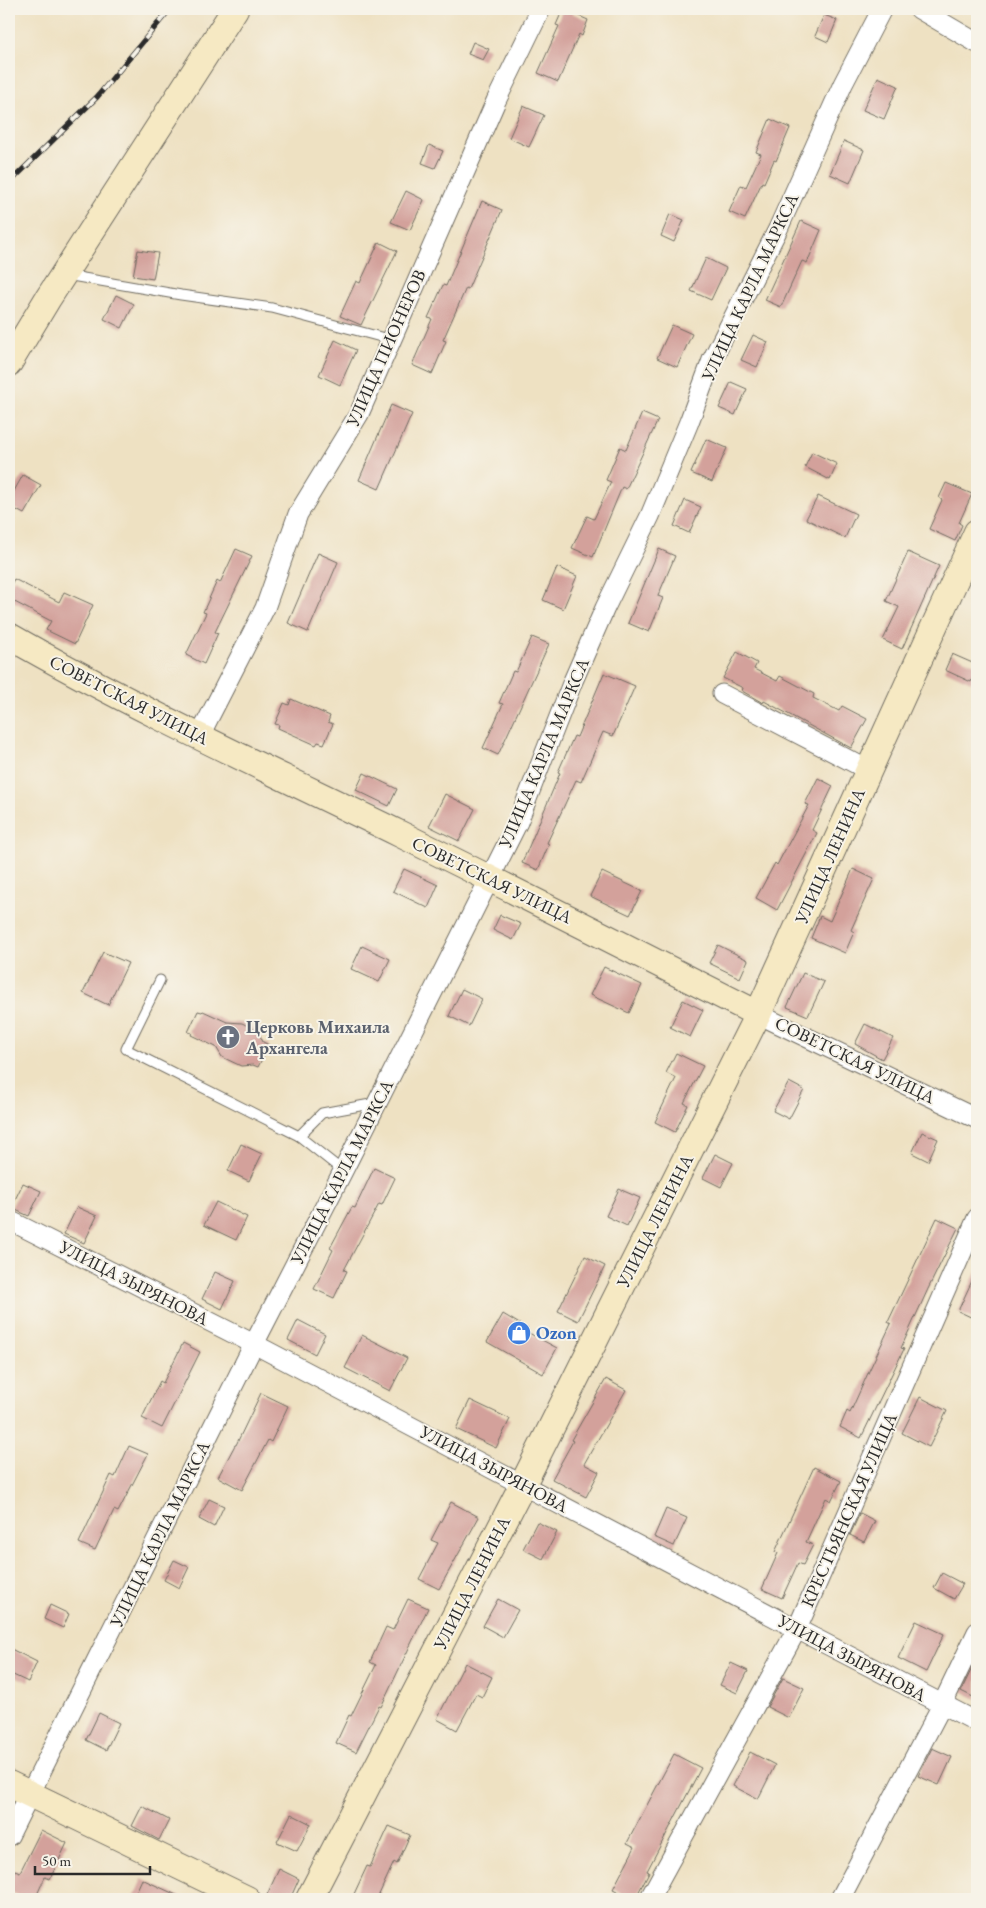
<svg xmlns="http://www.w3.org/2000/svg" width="986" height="1908" font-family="'EB Garamond',serif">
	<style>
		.building { fill: #d3a19b }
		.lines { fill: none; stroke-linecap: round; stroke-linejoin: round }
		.lane-casing { stroke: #6f6b60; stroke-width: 11 }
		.street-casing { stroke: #6f6b60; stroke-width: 21 }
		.secondary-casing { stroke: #6f6b60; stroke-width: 28 }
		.lane { stroke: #fff; stroke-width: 9 }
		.street { stroke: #fff; stroke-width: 19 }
		.secondary { stroke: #f6e9c3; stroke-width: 26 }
		.rail-casing { stroke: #2b2b2b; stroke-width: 5.5 }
		.rail { stroke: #f7f3e8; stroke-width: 4; stroke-dasharray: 11; stroke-linecap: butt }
		.labels { text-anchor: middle; stroke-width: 4; stroke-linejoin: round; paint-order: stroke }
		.street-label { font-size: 18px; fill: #2b2b2b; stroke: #f7f3e8 }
		.worship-label { font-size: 18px; font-weight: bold; fill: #5b616d; stroke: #f7f3e8; text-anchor: start }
		.shop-label { font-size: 18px; font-weight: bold; fill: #366cbe; stroke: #f7f3e8; text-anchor: start }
	</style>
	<rect width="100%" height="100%" fill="#f7f3e8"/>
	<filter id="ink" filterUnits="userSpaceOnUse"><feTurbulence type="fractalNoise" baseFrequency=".02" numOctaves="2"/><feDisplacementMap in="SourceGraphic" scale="10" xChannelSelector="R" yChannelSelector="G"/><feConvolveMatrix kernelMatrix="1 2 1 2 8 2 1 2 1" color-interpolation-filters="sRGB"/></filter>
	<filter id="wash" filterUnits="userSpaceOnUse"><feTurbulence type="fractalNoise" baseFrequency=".0096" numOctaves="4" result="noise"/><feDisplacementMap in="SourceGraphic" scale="20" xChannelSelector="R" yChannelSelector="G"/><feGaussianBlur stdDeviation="1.12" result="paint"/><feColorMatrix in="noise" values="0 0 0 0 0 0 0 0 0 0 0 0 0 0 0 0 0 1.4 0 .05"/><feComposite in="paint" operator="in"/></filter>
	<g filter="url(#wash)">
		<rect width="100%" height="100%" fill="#eee1c2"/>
		<g id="blocks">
			<!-- building -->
			<g class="building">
				<polygon points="563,9 588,20 582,36 579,34 558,82 538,73 559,26 556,25"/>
				<polygon points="824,15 837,20 828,42 815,36"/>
				<polygon points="473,42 489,49 483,60 468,54"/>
				<polygon points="878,77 898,86 884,119 863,110"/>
				<polygon points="523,106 544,115 529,147 509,138"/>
				<polygon points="770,119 790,128 776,161 774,160 764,183 762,182 745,219 729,212 741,185 746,187 761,154 756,152"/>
				<polygon points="844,141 864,150 850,183 830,174"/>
				<polygon points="429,145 443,151 435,168 422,163"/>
				<polygon points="406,191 424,200 410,230 391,222"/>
				<polygon points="482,201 502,210 468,289 466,288 443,340 446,341 432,374 412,365 432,319 428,318 443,285 446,286"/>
				<polygon points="670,214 684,220 674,242 661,236"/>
				<polygon points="801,221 821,230 807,263 802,261 781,307 765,300"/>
				<polygon points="379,242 397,251 361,325 340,316 356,281 360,283"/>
				<polygon points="138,250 158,253 153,279 133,276"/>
				<polygon points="706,258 726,268 711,300 691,291"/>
				<polygon points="116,295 134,304 122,328 104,319"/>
				<polygon points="672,325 692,334 677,367 657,358"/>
				<polygon points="753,335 768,342 757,367 741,360"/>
				<polygon points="335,340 356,350 340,385 319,375"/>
				<polygon points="731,382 747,389 735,415 719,408"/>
				<polygon points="391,405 412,414 379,489 359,480"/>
				<polygon points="642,413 658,420 626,489 622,487 593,557 572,548 587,516 594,519 611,482 606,480 620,447 626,450"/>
				<polygon points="706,439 727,448 712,482 691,473"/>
				<polygon points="812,452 837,464 830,480 805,467"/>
				<polygon points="23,475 41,485 24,514 9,506 9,500"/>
				<polygon points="946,483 972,494 959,523 962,525 955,541 929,529 942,500 939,498"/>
				<polygon points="818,496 856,514 845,538 806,519"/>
				<polygon points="685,500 701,507 689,533 674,526"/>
				<polygon points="236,549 252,556 215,632 218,633 204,664 186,655 206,613 203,612 217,581 220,583"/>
				<polygon points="659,549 675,556 658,596 663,598 649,632 628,623"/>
				<polygon points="908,552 939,566 902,649 883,640 899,607 886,601"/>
				<polygon points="318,553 338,562 308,632 288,623"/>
				<polygon points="557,567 577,576 563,609 543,600"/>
				<polygon points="14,579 59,602 64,592 93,605 75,644 46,630 51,621 9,599 9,588"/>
				<polygon points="532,637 549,644 498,755 483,748 503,704 499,703 513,671 516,672"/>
				<polygon points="737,652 757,663 754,669 777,681 780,676 814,694 813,698 839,711 842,706 867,719 851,748 764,701 763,703 742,691 743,688 723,678"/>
				<polygon points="952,654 977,665 971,682 945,670"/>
				<polygon points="604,673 635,686 613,736 603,732 581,782 576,780 547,843 549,844 538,870 522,863 560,773 558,772 574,736 577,737"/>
				<polygon points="291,699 330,716 328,722 333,724 324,744 318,742 316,745 278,728 279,725 275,724 284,703 289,705"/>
				<polygon points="364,773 397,789 389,806 356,790"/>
				<polygon points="818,778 833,786 812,830 817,833 777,910 756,898 775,863 777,865 809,805 805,804"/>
				<polygon points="445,794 475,809 459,841 429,826"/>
				<polygon points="404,869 438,885 428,908 393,891"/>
				<polygon points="853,869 874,879 851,930 854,932 845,953 811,938 820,916 830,921"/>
				<polygon points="602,872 642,891 630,915 590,896"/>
				<polygon points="500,915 521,924 513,940 493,930"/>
				<polygon points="718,945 748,960 740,978 709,963"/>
				<polygon points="362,946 390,959 379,982 351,969"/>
				<polygon points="103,952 128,963 108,1005 83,993"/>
				<polygon points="604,967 642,985 629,1013 590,995"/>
				<polygon points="803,973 824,982 808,1016 787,1007"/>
				<polygon points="462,989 482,999 469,1026 449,1016"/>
				<polygon points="683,1000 703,1010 690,1037 670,1027"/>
				<polygon points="198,1011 202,1012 203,1011 227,1022 242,1023 258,1031 263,1042 269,1045 258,1067 253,1065 241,1066 222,1057 216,1047 191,1035 192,1033 188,1032"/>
				<polygon points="865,1024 893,1038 882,1059 855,1044"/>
				<polygon points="676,1053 703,1066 684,1103 688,1105 675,1132 655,1122 676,1078 666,1073"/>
				<polygon points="789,1082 804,1090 789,1119 773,1111"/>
				<polygon points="922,1132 938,1139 928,1161 912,1153"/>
				<polygon points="241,1144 262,1154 249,1181 228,1171"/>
				<polygon points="715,1154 733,1163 721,1187 703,1178"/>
				<polygon points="374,1168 395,1178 382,1205 379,1204 344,1270 347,1271 334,1298 314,1289 333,1250 330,1248 352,1207 355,1208"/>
				<polygon points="23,1183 41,1191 29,1216 11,1208"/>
				<polygon points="619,1189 640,1198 627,1226 606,1216"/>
				<polygon points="216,1202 247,1217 236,1240 204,1225"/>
				<polygon points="77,1207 97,1216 84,1243 64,1234"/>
				<polygon points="937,1218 958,1228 928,1289 901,1348 904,1349 861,1438 840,1427 847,1411 850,1413 869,1371 891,1324 888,1322"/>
				<polygon points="585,1256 605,1266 578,1321 558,1311"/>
				<polygon points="977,1270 977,1320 958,1311"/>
				<polygon points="215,1272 235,1281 222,1309 202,1299"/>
				<polygon points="503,1314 528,1329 527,1332 557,1348 543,1374 487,1342"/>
				<polygon points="298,1320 325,1334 315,1354 288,1340"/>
				<polygon points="362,1335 407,1358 390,1391 345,1368"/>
				<polygon points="183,1343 200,1352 162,1428 142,1418 160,1381 163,1383"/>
				<polygon points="606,1379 626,1390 584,1464 599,1472 586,1497 552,1479 573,1441 571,1440"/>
				<polygon points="261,1393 288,1406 271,1442 268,1440 242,1490 218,1477 235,1445 236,1445"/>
				<polygon points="920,1397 947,1411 929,1447 902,1433"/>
				<polygon points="470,1400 510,1419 496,1448 456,1429"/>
				<polygon points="129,1446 148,1454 118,1512 114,1510 95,1550 79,1543 111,1475 115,1477"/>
				<polygon points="814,1467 841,1481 831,1501 826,1498 806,1542 813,1545 803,1565 798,1563 782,1598 762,1589 778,1553 775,1552"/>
				<polygon points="209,1499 224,1506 214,1527 199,1519"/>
				<polygon points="451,1502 479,1517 439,1589 419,1579 438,1543 431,1540"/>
				<polygon points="666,1509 687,1518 674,1546 654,1537"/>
				<polygon points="860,1513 875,1521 864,1542 850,1535"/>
				<polygon points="537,1522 557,1532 543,1559 523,1549"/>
				<polygon points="174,1560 189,1567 179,1588 164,1580"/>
				<polygon points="942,1573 963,1584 954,1599 934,1588"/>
				<polygon points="408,1599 428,1608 381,1707 379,1706 356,1752 336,1743 349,1715 351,1716 376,1665 370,1662 386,1627 393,1630"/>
				<polygon points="498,1599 518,1610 503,1637 483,1626"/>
				<polygon points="50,1605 69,1614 63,1628 44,1619"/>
				<polygon points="916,1621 944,1634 926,1672 898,1658"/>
				<polygon points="9,1648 37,1662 28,1682 9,1673"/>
				<polygon points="977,1658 977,1699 961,1691"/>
				<polygon points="465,1663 492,1677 482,1697 476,1694 457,1730 437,1719"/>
				<polygon points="731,1663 748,1671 737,1693 720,1685"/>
				<polygon points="783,1678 804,1688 789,1718 767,1707"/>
				<polygon points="99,1713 119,1723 106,1750 86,1740"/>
				<polygon points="932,1748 952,1757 939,1785 918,1776"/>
				<polygon points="750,1752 775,1765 758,1799 733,1786"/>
				<polygon points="674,1754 701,1768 647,1871 649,1872 635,1899 632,1899 613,1889 635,1847 627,1843"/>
				<polygon points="142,1806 169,1820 159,1840 132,1826"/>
				<polygon points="291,1814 311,1824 297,1851 277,1842"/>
				<polygon points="389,1826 410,1835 397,1864 394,1862 377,1899 365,1899 354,1894 367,1866 370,1867"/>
				<polygon points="41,1830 67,1843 50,1879 45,1877 35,1899 26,1899 9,1891 9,1883 15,1870 20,1872"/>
				<polygon points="279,1869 299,1879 290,1899 265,1899"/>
				<polygon points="142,1879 185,1899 133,1899"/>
			</g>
		</g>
	</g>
	<g filter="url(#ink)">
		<use href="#blocks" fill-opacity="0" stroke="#6f6b60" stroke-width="1"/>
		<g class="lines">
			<!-- lane casing -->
			<g class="lane-casing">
				<g id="lane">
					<polyline points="66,275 181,295 272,308 392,340"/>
					<polyline points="160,980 126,1049 299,1136 343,1171"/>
					<polyline points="299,1136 322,1113 376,1103"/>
				</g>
			</g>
			<!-- street casing -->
			<g class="street-casing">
				<g id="street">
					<polyline points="919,9 977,43"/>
					<polyline points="722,694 868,770"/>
					<polyline points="199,737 265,608 298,514 359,414 496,101 541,9"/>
					<polyline points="758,1014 977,1119"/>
					<polyline points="9,1220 254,1344 797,1629 977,1722"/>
					<polyline points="9,1836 254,1344 343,1171 518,822 573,681 605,608 650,516 689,422 712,360 778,229 843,84 882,9"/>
					<polyline points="649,1899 797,1629 977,1218"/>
					<polyline points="840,1899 942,1705 977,1632"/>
				</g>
			</g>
			<!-- secondary casing -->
			<g class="secondary-casing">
				<g id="secondary">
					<polyline points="9,363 47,300 235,9"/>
					<path d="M9,636C136,709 269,770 400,834C520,893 639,954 758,1014"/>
					<polyline points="9,1784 247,1899"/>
					<polyline points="309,1899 523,1484 758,1014 977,532"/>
				</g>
			</g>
			<!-- lane -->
			<use href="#lane" class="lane"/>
			<!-- street -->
			<use href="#street" class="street"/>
			<!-- secondary -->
			<use href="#secondary" class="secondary"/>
			<!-- rail casing -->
			<g class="rail-casing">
				<polyline id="rail" points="9,183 97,97 170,9"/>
			</g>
			<!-- rail -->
			<use href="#rail" class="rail"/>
		</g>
	</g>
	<!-- icons -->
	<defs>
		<g id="church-disc" transform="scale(1.25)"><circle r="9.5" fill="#6b7280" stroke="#f7f3e8"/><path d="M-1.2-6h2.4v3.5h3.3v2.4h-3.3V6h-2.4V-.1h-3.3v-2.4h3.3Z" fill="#fff"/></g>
		<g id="shop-disc" transform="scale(1.25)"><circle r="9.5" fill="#3f7fe0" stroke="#f7f3e8"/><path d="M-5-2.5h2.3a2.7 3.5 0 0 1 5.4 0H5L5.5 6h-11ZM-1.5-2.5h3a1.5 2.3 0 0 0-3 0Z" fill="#fff"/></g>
	</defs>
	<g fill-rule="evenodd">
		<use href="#church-disc" x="228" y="1037"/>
		<use href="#shop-disc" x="519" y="1333"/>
	</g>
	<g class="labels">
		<!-- street labels -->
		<g class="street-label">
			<text transform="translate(750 287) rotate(-65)" y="6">УЛИЦА КАРЛА МАРКСА</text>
			<text transform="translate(386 348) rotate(-66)" y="6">УЛИЦА ПИОНЕРОВ</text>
			<text transform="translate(129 700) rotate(27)" y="6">СОВЕТСКАЯ УЛИЦА</text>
			<text transform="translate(544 753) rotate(-67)" y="6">УЛИЦА КАРЛА МАРКСА</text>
			<text transform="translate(830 856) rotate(-66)" y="6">УЛИЦА ЛЕНИНА</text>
			<text transform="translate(492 880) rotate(26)" y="6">СОВЕТСКАЯ УЛИЦА</text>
			<text transform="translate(855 1060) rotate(26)" y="6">СОВЕТСКАЯ УЛИЦА</text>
			<text transform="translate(342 1172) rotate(-63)" y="6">УЛИЦА КАРЛА МАРКСА</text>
			<text transform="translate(655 1221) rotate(-63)" y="6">УЛИЦА ЛЕНИНА</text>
			<text transform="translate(134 1283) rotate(27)" y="6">УЛИЦА ЗЫРЯНОВА</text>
			<text transform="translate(494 1469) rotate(28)" y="6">УЛИЦА ЗЫРЯНОВА</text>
			<text transform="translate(849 1510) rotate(-66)" y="6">КРЕСТЬЯНСКАЯ УЛИЦА</text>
			<text transform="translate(160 1534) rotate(-64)" y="6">УЛИЦА КАРЛА МАРКСА</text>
			<text transform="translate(472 1583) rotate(-63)" y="6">УЛИЦА ЛЕНИНА</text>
			<text transform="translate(852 1658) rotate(28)" y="6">УЛИЦА ЗЫРЯНОВА</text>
		</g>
		<!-- worship labels -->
		<g class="worship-label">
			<text x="246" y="1033">Церковь Михаила<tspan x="246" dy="21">Архангела</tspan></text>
		</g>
		<!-- shop labels -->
		<g class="shop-label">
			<text x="536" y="1339">Ozon</text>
		</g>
	</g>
	<!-- margin -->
	<rect width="986" height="1908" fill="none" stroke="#f7f3e8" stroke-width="30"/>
	<!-- scale -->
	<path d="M35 1866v8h115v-8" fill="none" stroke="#2b2b2b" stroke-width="2.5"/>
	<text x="42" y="1866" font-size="15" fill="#2b2b2b" stroke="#f7f3e8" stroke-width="4" paint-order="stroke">50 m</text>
</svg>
